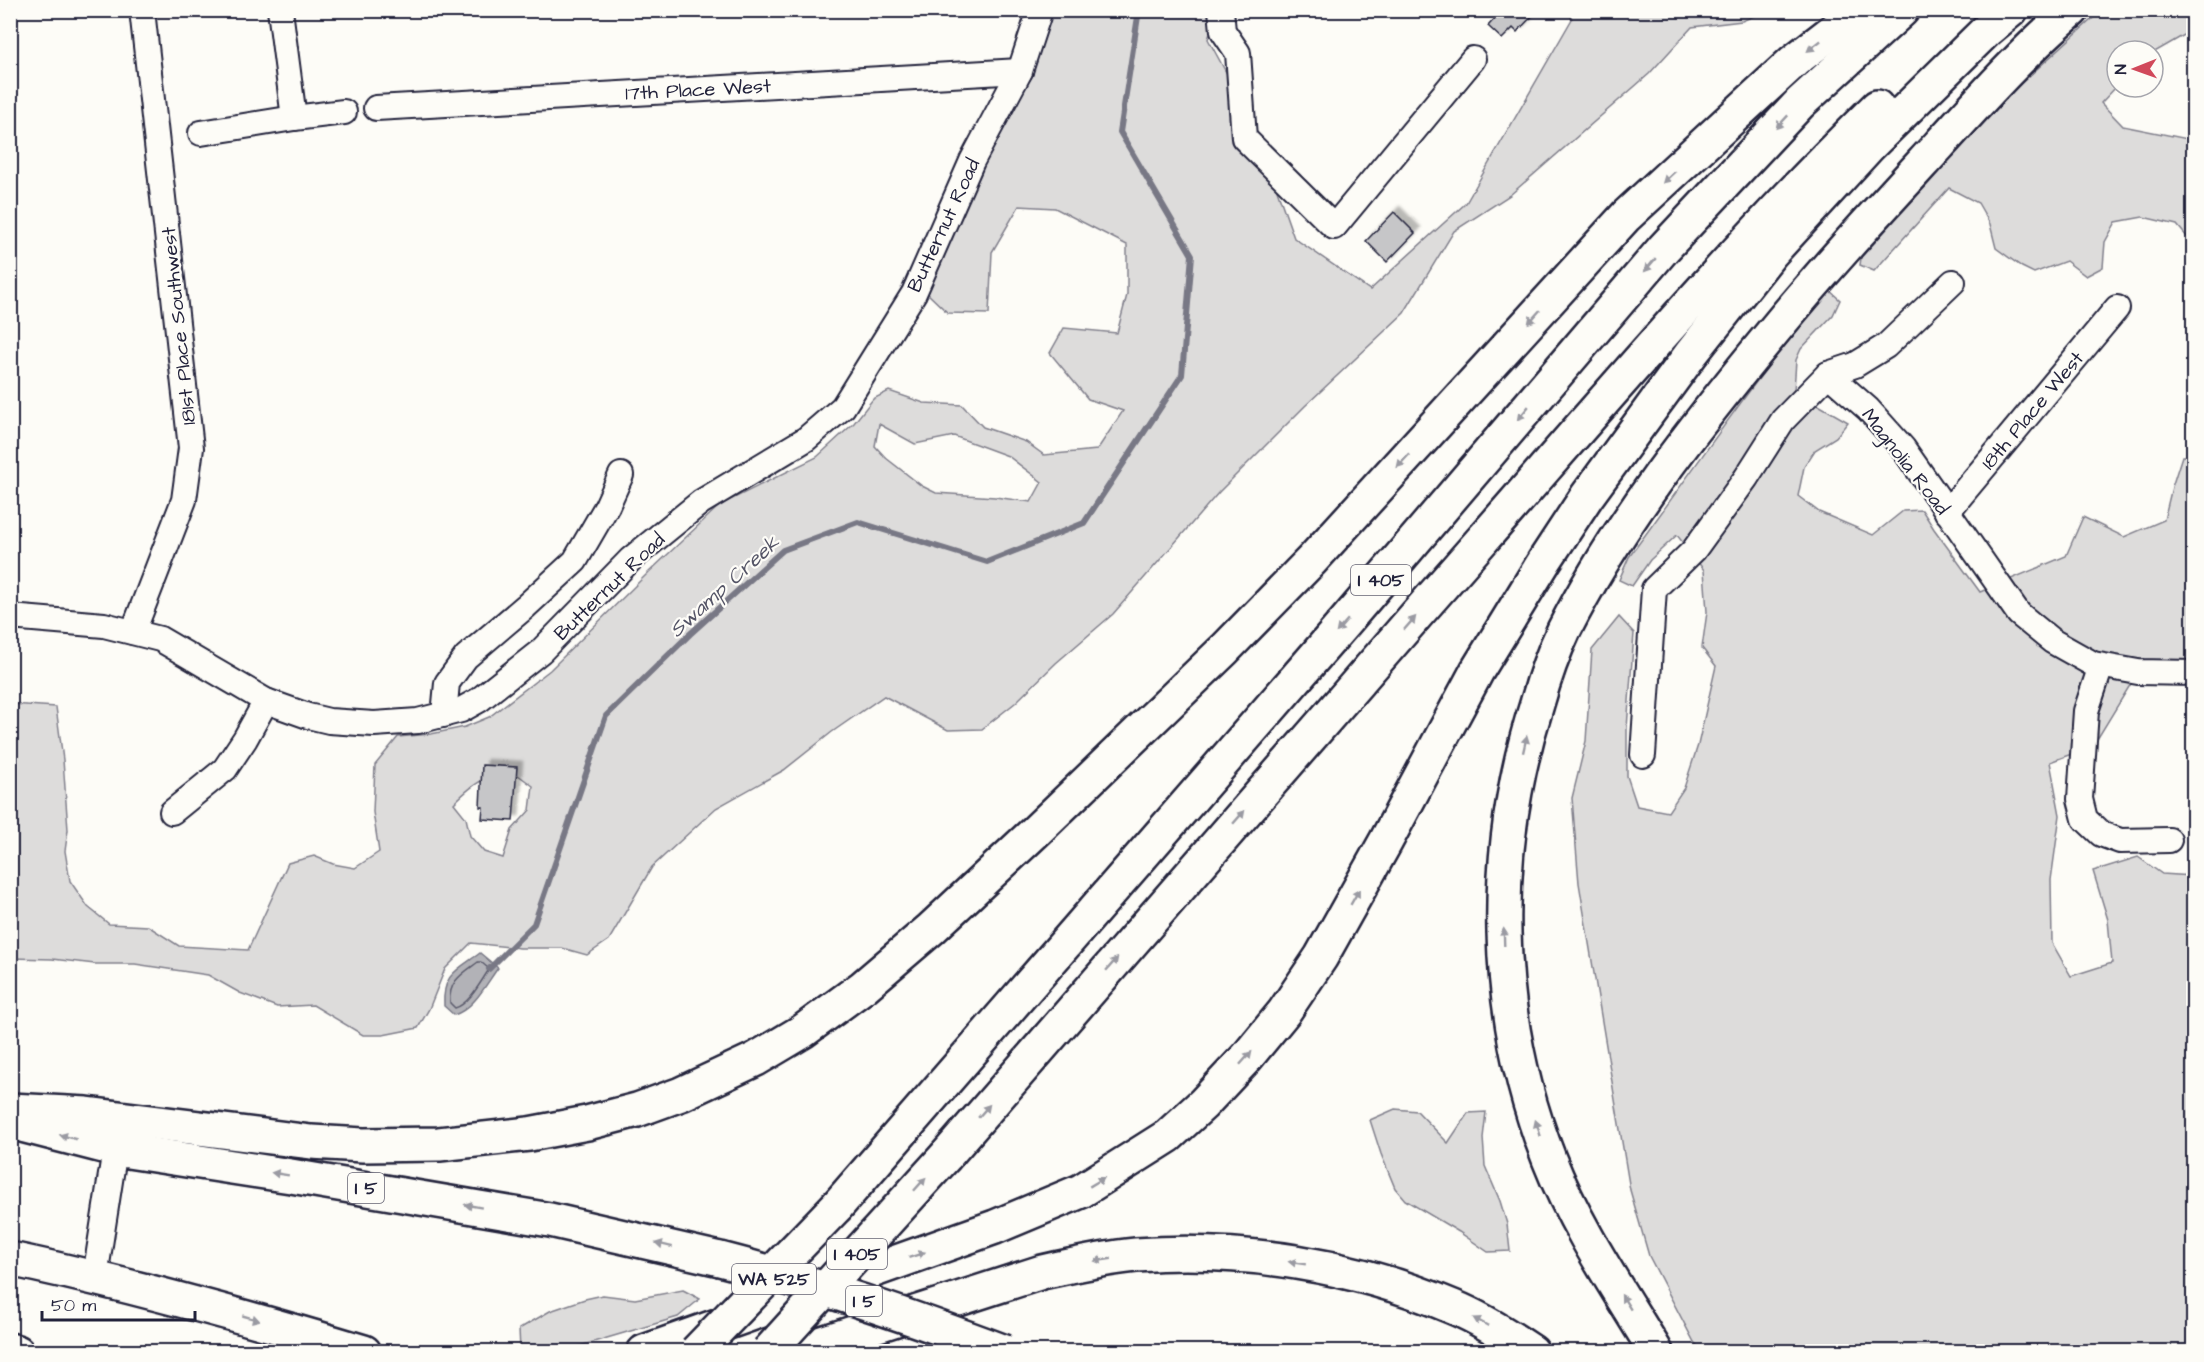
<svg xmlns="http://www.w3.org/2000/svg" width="2204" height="1362" font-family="'Architects Daughter',sans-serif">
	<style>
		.green { fill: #dddcdb; stroke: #807f8b; stroke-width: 1.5; fill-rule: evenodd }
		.water { fill: #b2b2b7; stroke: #787885; stroke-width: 1.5 }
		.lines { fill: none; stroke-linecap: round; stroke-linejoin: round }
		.shore { stroke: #5c5c6d; stroke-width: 1.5 }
		.stream { stroke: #787885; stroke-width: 6 }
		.building { fill: #c6c6c8; stroke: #22223b; stroke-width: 1.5; filter: url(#shadow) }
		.minor-casing { stroke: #22223b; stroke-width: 28 }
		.highway-casing { stroke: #22223b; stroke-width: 38 }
		.minor { stroke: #fdfcf7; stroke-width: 24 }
		.highway { stroke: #fdfcf7; stroke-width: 33 }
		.highway-bridge-casing { stroke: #22223b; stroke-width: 38; stroke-linecap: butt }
		.highway-bridge { stroke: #fdfcf7; stroke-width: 33 }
		.oneway { fill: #9a9aa2 }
		.labels { text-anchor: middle; stroke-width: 4.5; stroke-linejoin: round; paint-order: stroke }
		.shield { fill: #fdfcf7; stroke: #646373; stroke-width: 1.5 }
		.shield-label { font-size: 18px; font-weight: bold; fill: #22223b }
		.street-label { font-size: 20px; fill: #22223b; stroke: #fdfcf7 }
		.water-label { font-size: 21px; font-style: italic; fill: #545466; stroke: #fdfcf7 }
	</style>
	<defs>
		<filter id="shadow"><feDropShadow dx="5.5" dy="-5.5" stdDeviation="1.5" flood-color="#0004"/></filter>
	</defs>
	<rect width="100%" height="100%" fill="#fdfcf7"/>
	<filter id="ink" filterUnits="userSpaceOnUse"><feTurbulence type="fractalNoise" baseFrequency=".0167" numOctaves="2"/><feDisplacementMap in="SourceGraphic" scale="12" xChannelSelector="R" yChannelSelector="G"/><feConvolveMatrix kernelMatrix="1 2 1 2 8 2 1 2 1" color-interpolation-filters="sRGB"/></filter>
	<g filter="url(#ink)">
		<!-- green -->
		<g class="green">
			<path d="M1046,11H1218L1208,39L1253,122L1294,238L1370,290L1466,203L1572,19L1569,11H1766L1742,21L1692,27L1649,74L1510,195L1454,231L1404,313L1305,406L1219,492L1113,614L1056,663L1015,703L982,729L948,730L884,696L832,732L784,770L716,808L652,867L609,940L587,955L562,948H520L471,943L445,969L429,1009L418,1028L383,1035H363L313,1005L277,1007L240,993L208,975L135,964H95L52,959L11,958V704L56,707L63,760L68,830L65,851L70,881L88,907L109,924L148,926L179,946L248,950L288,863L314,856L333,864L355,868L379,852L373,812L375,765L398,737L431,734L465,727L489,717L550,670L649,572L720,505L817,457L854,423L873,399L889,391L924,403L962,405L983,427L1026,442L1044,455L1097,450L1123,411L1088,399L1050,353L1064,328L1117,333L1127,295V245L1055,208L1019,206L992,252L989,314L948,313L925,291ZM879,424L915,444L954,436L1008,456L1042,482L1031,502L995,497L936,493L922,486L886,458L875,446ZM518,775L533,786L530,810L512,830L503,858L484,852L470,836L466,818L454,803C477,780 484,776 518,775Z"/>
			<polygon points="2101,11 2193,11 2193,30 2153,53 2153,51 2117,51 2117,86 2101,103 2123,126 2193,140 2193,244 2177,225 2143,217 2116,222 2105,242 2103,267 2086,276 2066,261 2034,273 2022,267 1996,248 1990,224 1978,203 1949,188 1874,271 1860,265 1862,251 1976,124"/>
			<path d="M1829,290L1840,300L1833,315L1801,349L1796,360L1794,391L1848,422L1836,437L1815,450L1804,467L1798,496L1819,512L1873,535L1903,511L1922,510L1934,529L1980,592L2066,556L2083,517L2124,537L2164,520L2172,487L2182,456H2193V673L2138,672L2093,746L2050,762L2060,815L2051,880L2052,943L2071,976L2112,963L2108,920L2093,871L2138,857L2162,874L2193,876V1351H1702L1694,1342L1649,1256L1630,1190L1579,883L1572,798L1586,741L1592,650L1619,617L1634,633L1627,728V776L1637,806L1668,812L1684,788L1698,745L1716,666L1702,648L1707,612L1704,570L1677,535L1650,560L1632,586L1619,580L1629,557C1695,468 1757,375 1829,290Z"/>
			<polygon points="1395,1109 1417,1111 1448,1143 1468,1113 1486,1112 1483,1138 1485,1166 1500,1201 1507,1224 1510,1251 1488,1252 1459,1232 1405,1200 1395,1188 1381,1154 1370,1120"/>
			<polygon points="683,1290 700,1299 678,1317 563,1351 520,1350 519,1329 550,1311 585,1299 603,1295 635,1299"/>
		</g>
		<!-- water -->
		<path class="water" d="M480,953L498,968C486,984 474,1009 454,1015L444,1006C442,974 457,970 480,953Z"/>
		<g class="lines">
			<!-- shore -->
			<path class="shore" d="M478,962H481L488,968V971C480,983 469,1004 455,1008L450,1003C448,981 462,974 478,962Z"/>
			<!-- stream -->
			<polyline class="stream" points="489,969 534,924 606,716 690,634 783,550 858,522 987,562 1084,523 1182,375 1192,255 1120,132 1139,10"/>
		</g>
		<!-- building -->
		<g class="building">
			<polygon points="1495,10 1538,10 1517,32 1513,28 1502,39 1488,26 1499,14"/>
			<polygon points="1394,212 1415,233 1387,262 1366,241"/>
			<polygon points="482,765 517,767 513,821 482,819 483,807 480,807"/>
		</g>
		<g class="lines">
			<!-- minor casing -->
			<g class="minor-casing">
				<g id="minor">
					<polyline points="280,10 294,118"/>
					<polyline points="1221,10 1223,31 1238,53 1244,138 1334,227 1473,59"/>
					<polyline points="376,108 1020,71"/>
					<polyline points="201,133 294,118 344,112"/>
					<polyline points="1828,374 1868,409 1903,448 2019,614 2052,641 2093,664 2138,672 2194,673"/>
					<polyline points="1947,512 2117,308"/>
					<polyline points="10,617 104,625 160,639 266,701 308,716 329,721 374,724 418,721 461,710 479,700 541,651 631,559 701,502 806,439 843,407 914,293 972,161 1020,71 1040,10"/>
					<polyline points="133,632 184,500 191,448 142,10"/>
					<polyline points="2101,666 2086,711 2080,799 2085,819 2101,834 2120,841 2169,840"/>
					<polyline points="444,715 447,683 466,657 526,606 575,561 607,506 621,475"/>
					<polyline points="1643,755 1654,589 1694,550 1746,478 1783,420 1828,374 1855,365 1886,346 1953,282"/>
					<polyline points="172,812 225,769 245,739 266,701"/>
					<polyline points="95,1277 115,1149"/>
				</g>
			</g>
			<!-- highway casing -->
			<g class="highway-casing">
				<g id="highway">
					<polyline points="10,1110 87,1114 311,1142 363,1145 439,1144 529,1134 587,1123 637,1110 681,1094 756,1059 803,1031 863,987 931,929 1036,831 1225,649 1312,560 1626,216 1794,61 1860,10"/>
					<polyline points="22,1125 115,1149 291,1176 550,1220 720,1259"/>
					<path d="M946,1156C1124,950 1303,744 1483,539C1611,393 1737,244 1877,107"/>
					<polyline points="837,1206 1345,622 1664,248 1800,103 1902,10"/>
					<path d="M10,1259C130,1284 247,1317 364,1352"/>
					<polyline points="10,1350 17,1352"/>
					<polyline points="644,1352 995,1227 1081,1191 1168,1136 1203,1104 1247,1057 1284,1012 1321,957 1386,841 1477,671 1545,560 1587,496 1691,354 1771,253 1869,146 1987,30 2011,10"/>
					<path d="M794,1352L1042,1272C1073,1265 1105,1258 1136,1255C1243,1247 1354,1265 1453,1307C1480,1318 1507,1335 1532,1352"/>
					<path d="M1656,1352C1618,1289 1576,1228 1549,1159C1492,1014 1490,851 1537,704C1544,679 1553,653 1564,630C1618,523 1696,425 1772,333C1825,268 1882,207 1939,145C1981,99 2024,51 2072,10"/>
				</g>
			</g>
			<!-- minor -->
			<use href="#minor" class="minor"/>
			<!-- highway -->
			<use href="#highway" class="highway"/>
			<!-- highway-bridge casing -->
			<g class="highway-bridge-casing">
				<g id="highway-bridge">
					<path d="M720,1259C817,1284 911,1317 1005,1352"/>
					<polyline points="696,1352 837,1206"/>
					<polyline points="768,1352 946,1156"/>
				</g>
			</g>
			<!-- highway-bridge -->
			<use href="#highway-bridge" class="highway-bridge"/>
		</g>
		<!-- one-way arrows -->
		<defs><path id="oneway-solid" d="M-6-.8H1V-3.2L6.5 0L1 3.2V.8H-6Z" transform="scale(1.5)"/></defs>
		<g class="oneway">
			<use href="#oneway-solid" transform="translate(1814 46) rotate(142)"/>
			<use href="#oneway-solid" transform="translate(1782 122) rotate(133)"/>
			<use href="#oneway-solid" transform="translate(1669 177) rotate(137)"/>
			<use href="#oneway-solid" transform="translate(1650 265) rotate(130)"/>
			<use href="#oneway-solid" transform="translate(1534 317) rotate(132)"/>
			<use href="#oneway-solid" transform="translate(1523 413) rotate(130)"/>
			<use href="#oneway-solid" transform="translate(1403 461) rotate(133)"/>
			<use href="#oneway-solid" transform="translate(1410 623) rotate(-49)"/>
			<use href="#oneway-solid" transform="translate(1342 626) rotate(131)"/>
			<use href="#oneway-solid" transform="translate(1525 744) rotate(-77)"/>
			<use href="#oneway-solid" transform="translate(1239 817) rotate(-49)"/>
			<use href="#oneway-solid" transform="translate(1355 897) rotate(-60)"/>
			<use href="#oneway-solid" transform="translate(1504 937) rotate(-92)"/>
			<use href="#oneway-solid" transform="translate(1112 964) rotate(-49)"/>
			<use href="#oneway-solid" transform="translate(1246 1058) rotate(-48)"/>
			<use href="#oneway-solid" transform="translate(984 1111) rotate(-49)"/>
			<use href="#oneway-solid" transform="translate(1538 1128) rotate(-108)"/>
			<use href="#oneway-solid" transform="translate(68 1137) rotate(-165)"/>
			<use href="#oneway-solid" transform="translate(280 1174) rotate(-171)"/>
			<use href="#oneway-solid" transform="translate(1097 1182) rotate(-31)"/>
			<use href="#oneway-solid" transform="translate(920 1184) rotate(-48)"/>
			<use href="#oneway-solid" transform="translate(473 1206) rotate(-170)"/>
			<use href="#oneway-solid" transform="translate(664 1245) rotate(-166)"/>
			<use href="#oneway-solid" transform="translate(917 1255) rotate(-19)"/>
			<use href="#oneway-solid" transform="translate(1103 1260) rotate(172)"/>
			<use href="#oneway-solid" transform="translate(1297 1263) rotate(-171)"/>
			<use href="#oneway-solid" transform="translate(1626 1302) rotate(-122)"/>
			<use href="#oneway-solid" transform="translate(251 1318) rotate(16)"/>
			<use href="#oneway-solid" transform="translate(1481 1322) rotate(-152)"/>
		</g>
	</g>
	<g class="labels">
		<!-- shield labels -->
		<g class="shield">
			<rect x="1351" y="565" width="60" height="30" rx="4.5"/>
			<rect x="348" y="1173" width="36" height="30" rx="4.5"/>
			<rect x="827" y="1239" width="60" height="30" rx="4.5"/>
			<rect x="732" y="1264" width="84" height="30" rx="4.5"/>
			<rect x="846" y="1286" width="36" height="30" rx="4.5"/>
		</g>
		<g class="shield-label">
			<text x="1381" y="586">I 405</text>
			<text x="366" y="1194">I 5</text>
			<text x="857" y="1260">I 405</text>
			<text x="774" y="1285">WA 525</text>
			<text x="864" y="1307">I 5</text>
		</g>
		<!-- street labels -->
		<g class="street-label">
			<text transform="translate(698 89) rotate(-3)" y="7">17th Place West</text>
			<text transform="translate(943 225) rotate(-65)" y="7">Butternut Road</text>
			<text transform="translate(178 326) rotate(-96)" y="7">181st Place Southwest</text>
			<text transform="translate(2032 410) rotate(-50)" y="7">18th Place West</text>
			<text transform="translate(1906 461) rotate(52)" y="7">Magnolia Road</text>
			<text transform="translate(609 586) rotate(-44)" y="7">Butternut Road</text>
		</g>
		<!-- water labels -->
		<g class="water-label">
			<text transform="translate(724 586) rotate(-42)" y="7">Swamp Creek</text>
		</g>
	</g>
	<!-- margin -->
	<rect width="2204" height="1362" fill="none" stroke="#fdfcf7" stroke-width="36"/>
	<rect x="18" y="18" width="2168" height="1326" fill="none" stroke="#22223b" stroke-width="2" filter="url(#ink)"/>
	<!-- north arrow -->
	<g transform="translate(2135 69) rotate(269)"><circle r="28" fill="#fdfcf7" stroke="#a5a5ac" stroke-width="1.5"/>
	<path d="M0-4.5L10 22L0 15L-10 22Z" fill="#d1495b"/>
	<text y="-9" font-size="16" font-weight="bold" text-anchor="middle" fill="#22223b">N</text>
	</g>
	<!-- scale -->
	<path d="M42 1311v9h153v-9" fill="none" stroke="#22223b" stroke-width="3"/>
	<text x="51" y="1311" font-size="18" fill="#22223b" stroke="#fdfcf7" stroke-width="4.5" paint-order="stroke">50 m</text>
</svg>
